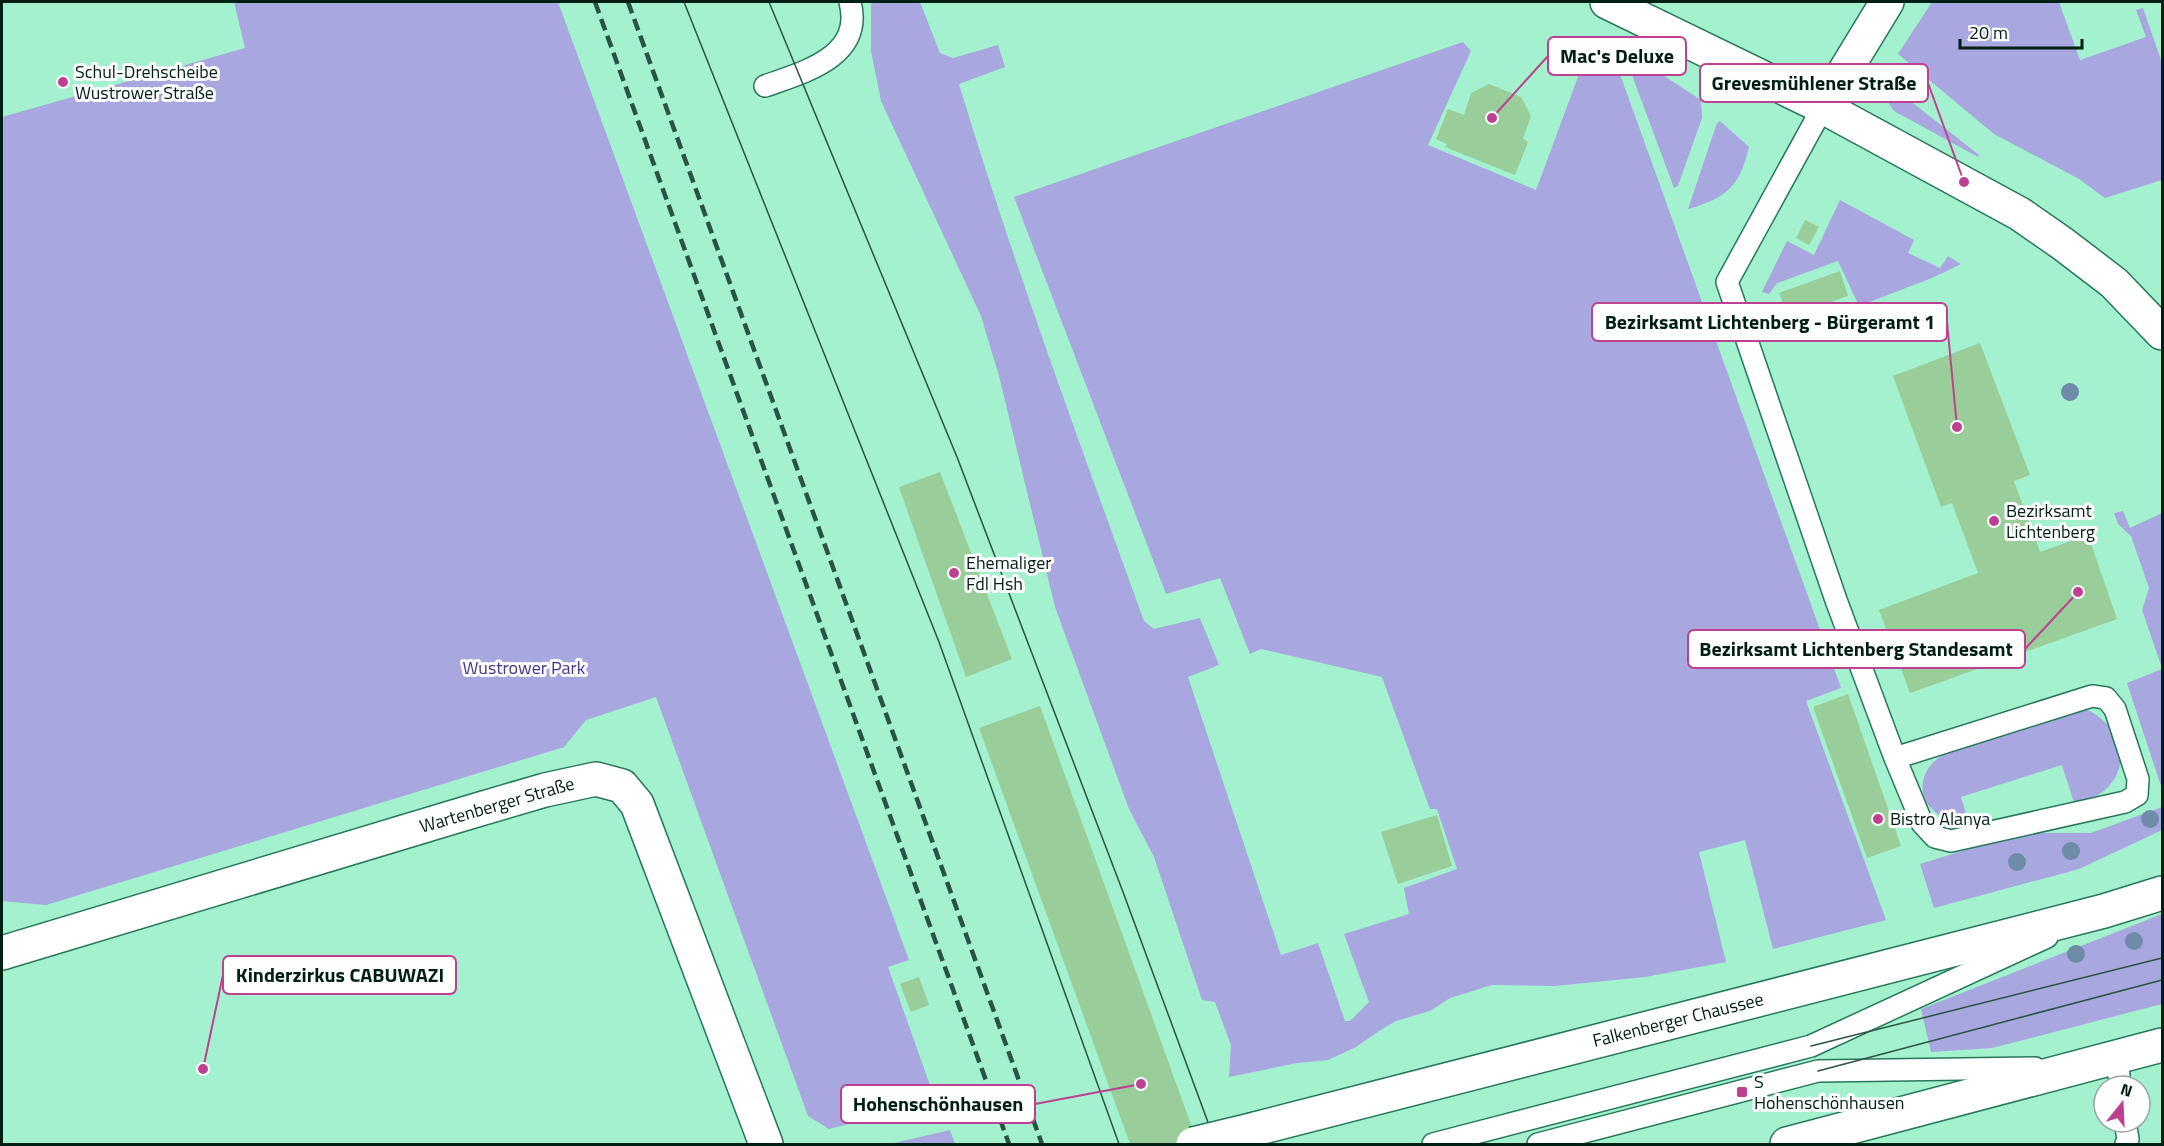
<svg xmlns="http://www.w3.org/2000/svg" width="2164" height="1146" font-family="'Titillium Web',sans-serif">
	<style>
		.green { fill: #a8a7e0 }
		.building { fill: #99cd99 }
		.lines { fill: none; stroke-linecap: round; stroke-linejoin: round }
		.lane-casing { stroke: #27775a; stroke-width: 24 }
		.street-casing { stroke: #27775a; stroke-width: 36 }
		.secondary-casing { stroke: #27775a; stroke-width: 36 }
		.lane { stroke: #fff; stroke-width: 21 }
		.street { stroke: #fff; stroke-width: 33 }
		.secondary { stroke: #fff; stroke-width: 33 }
		.tram { stroke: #295443; stroke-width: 1.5 }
		.rail { stroke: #295443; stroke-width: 4.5; stroke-dasharray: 12 6; stroke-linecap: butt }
		.secondary-bridge-casing { stroke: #27775a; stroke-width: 36; stroke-linecap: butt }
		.secondary-bridge { stroke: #fff; stroke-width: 33 }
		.tree { fill: #6e8ba8 }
		.poi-dot { fill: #bd4190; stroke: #fefefe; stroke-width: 2 }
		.labels { text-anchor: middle; stroke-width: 6; stroke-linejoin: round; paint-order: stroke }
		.poi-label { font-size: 18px; fill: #001f14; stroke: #fefefe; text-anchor: start }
		.park-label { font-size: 18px; fill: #433889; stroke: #fefefe }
		.street-label { font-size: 18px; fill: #001f14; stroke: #fefefe }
		.leader { fill: none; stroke: #bd4190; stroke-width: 2 }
		.callout-dot { fill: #bd4190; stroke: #fefefe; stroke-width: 2 }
		.callout { fill: #fefefe; stroke: #bd4190; stroke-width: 2 }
		.callout-label { font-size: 20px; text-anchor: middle; font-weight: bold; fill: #001f14 }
	</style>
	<rect width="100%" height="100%" fill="#a3f1ce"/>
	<!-- green -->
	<g class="green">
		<polygon points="234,2 558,2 909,960 888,967 936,1102 829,1129 808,1116 656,697 586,720 564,747 46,905 2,901 2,117 245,48"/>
		<path d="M871,2H920L940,53L953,58L998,45L1005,67L959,84C1014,266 1080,444 1144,621L1154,629L1200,618L1219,665L1188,677L1281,955L1318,943L1345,1021H1350L1369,1002L1344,934L1409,914L1404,888L1457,869L1437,809H1430L1382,677L1261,649L1250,654L1220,578L1166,594L1014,197L1463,42L1471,51L1428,145L1536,190L1591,42L1612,52L1841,688L1806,701L1886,920L1773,949L1745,840L1699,852L1726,962L1645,977L1554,986L1492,985L1450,998L1430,1011L1396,1021L1379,1031L1356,1047L1328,1060L1297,1063L1229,1077L1231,1045L1215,1002L1202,1000L1154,857L1129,809L1055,607L999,376L981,316L881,101L871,51Z"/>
		<polygon points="1932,2 2059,2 2080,60 2146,37 2136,10 2143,8 2162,63 2162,180 2105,198 2079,179 1994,134 1898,54"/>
		<polygon points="1631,59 1652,68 1701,100 1702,118 1678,186 1674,188 1632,75"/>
		<polygon points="1881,78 1979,155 1978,157 1894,111 1883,95"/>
		<path d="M1720,121L1749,147C1740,186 1727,198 1688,209L1717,123Z"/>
		<polygon points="1840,200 1914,240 1908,253 1940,268 1948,256 1961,264 1932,278 1859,306 1838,261 1777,283 1769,294 1762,292 1787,241 1814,255"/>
		<polygon points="2123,511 2130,528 2162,513 2162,668 2142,610 2149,588 2131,536 2118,524 2114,513"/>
		<polygon points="2162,669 2162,789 2127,683"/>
		<path d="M2085,709C2116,721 2134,760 2108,787C2100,796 2086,800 2075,806L2062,765L1961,797L1968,820C1954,823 1942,820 1931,808C1915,791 1923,766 1943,755C1955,749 1970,745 1982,741C2009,731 2037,721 2064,711Z"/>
		<polygon points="2162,807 2162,830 2079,869 1934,908 1920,864 2020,833 2091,833"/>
		<polygon points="2162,914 2162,1004 1992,1048 1931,1052 1921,1009"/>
		<polygon points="950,1130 955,1144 890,1144"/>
	</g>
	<!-- building -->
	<g class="building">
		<polygon points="1489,84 1521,97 1531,116 1523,139 1528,142 1515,175 1445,147 1447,144 1436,139 1448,109 1464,115 1471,93"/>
		<polygon points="1805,220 1819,227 1809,245 1796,238"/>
		<polygon points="1840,271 1848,296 1788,317 1779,293"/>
		<polygon points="1980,343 2030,475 2014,481 2040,552 2088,535 2117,619 1910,693 1879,610 1978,573 1952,503 1941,507 1893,376"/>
		<polygon points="940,472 1012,659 966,677 899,487"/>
		<polygon points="1848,694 1901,846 1867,858 1813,707"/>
		<polygon points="1040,706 1198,1144 1130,1144 979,728"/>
		<polygon points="1437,815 1452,866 1398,884 1381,832"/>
		<polygon points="919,977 929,1005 911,1012 900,984"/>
	</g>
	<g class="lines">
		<!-- lane casing -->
		<g class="lane-casing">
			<g id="lane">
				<path d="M765,86C804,72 864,57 850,2"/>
				<polyline points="1823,107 1727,282 1836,600 1895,758 1922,823 1935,837 1951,841 2125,802 2137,795 2138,779 2115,709 2106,698 2092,696 1895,758"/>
				<polyline points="2117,1057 2120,1086"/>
				<polyline points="2125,1122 2128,1139 2126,1144"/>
				<polyline points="1433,1144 1811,1046 2047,937"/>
				<polyline points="1538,1144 1818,1071 2035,1068"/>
			</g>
		</g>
		<!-- street casing -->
		<g class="street-casing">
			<polyline id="street" points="1823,107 1887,2"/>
		</g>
		<!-- secondary casing -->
		<g class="secondary-casing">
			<g id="secondary">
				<polyline points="1607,2 1823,107 2020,214 2063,244 2114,283 2162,333"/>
				<polyline points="2,953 470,812 545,790 596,779 622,786 637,804 766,1144"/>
				<polyline points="1255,1129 2104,911 2162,893"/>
				<polyline points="1787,1144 2162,1045"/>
			</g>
		</g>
		<!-- lane -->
		<use href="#lane" class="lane"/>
		<!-- street -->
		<use href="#street" class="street"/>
		<!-- secondary -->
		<use href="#secondary" class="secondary"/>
		<!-- tram -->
		<g class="tram">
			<polyline points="684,2 939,642 1119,1144"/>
			<polyline points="769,2 957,457 1123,892 1216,1144"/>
			<polyline points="1811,1046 2162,958"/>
			<polyline points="1818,1071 2162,980"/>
		</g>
		<!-- rail -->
		<g class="rail">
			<polyline points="595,2 1009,1144"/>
			<polyline points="628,2 1042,1144"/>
		</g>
		<!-- secondary-bridge casing -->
		<g class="secondary-bridge-casing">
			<polyline id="secondary-bridge" points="1193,1144 1255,1129"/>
		</g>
		<!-- secondary-bridge -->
		<use href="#secondary-bridge" class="secondary-bridge"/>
	</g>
	<!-- trees -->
	<g class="tree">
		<circle cx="2070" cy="392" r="9"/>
		<circle cx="2150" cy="819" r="9"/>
		<circle cx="2071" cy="851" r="9"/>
		<circle cx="2017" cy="862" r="9"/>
		<circle cx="2134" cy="941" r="9"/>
		<circle cx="2076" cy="954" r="9"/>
	</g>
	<!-- markers -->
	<g class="poi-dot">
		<circle cx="63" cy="82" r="6"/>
		<circle cx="1994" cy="521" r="6"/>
		<circle cx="954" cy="573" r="6"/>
		<circle cx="1878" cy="819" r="6"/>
		<rect x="1736" y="1086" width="12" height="12" rx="3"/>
	</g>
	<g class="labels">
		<!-- poi labels -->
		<g class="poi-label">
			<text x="75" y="78">Schul-Drehscheibe<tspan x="75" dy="21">Wustrower Straße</tspan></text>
			<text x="2006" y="517">Bezirksamt<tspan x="2006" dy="21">Lichtenberg</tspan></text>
			<text x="966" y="569">Ehemaliger<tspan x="966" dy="21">Fdl Hsh</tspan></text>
			<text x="1890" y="825">Bistro Alanya</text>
			<text x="1754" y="1088">S<tspan x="1754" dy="21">Hohenschönhausen</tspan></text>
		</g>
		<!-- park labels -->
		<g class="park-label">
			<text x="524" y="674">Wustrower Park</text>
		</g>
		<!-- street labels -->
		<g class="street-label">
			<text transform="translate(497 805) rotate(-16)" y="6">Wartenberger Straße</text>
			<text transform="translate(1678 1020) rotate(-14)" y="6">Falkenberger Chaussee</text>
		</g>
	</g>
	<!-- callouts -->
	<path class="leader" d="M1492 118L1548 56M1964 182L1928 83M1957 427L1947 322M2078 592L2025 649M203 1069L223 975M1141 1084L1035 1104"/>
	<g class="callout-dot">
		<circle cx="1492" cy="118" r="6"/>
		<circle cx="1964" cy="182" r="6"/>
		<circle cx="1957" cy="427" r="6"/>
		<circle cx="2078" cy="592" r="6"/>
		<circle cx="203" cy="1069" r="6"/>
		<circle cx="1141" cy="1084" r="6"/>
	</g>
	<g class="callout">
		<rect x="1548" y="37" width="138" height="38" rx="6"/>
		<rect x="1700" y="64" width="228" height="38" rx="6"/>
		<rect x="1592" y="303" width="355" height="38" rx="6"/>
		<rect x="1688" y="630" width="337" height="38" rx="6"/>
		<rect x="223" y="956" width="233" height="38" rx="6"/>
		<rect x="841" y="1085" width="194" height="38" rx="6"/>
	</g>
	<g class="callout-label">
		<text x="1617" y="63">Mac's Deluxe</text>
		<text x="1814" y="90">Grevesmühlener Straße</text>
		<text x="1770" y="329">Bezirksamt Lichtenberg - Bürgeramt 1</text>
		<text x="1856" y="656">Bezirksamt Lichtenberg Standesamt</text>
		<text x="340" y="982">Kinderzirkus CABUWAZI</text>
		<text x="938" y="1111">Hohenschönhausen</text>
	</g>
	<!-- border -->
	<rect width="2164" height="1146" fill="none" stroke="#001f14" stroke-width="6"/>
	<!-- north arrow -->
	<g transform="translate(2122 1104) rotate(18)"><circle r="28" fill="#fefefe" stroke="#98a5a0" stroke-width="1.5"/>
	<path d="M0-4.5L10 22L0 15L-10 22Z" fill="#bd4190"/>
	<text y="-9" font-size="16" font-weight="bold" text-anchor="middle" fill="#001f14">N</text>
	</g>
	<!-- scale -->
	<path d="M1960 39v9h122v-9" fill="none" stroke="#001f14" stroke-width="3"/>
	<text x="1969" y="39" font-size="18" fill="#001f14" stroke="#fefefe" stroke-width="4.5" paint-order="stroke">20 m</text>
</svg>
